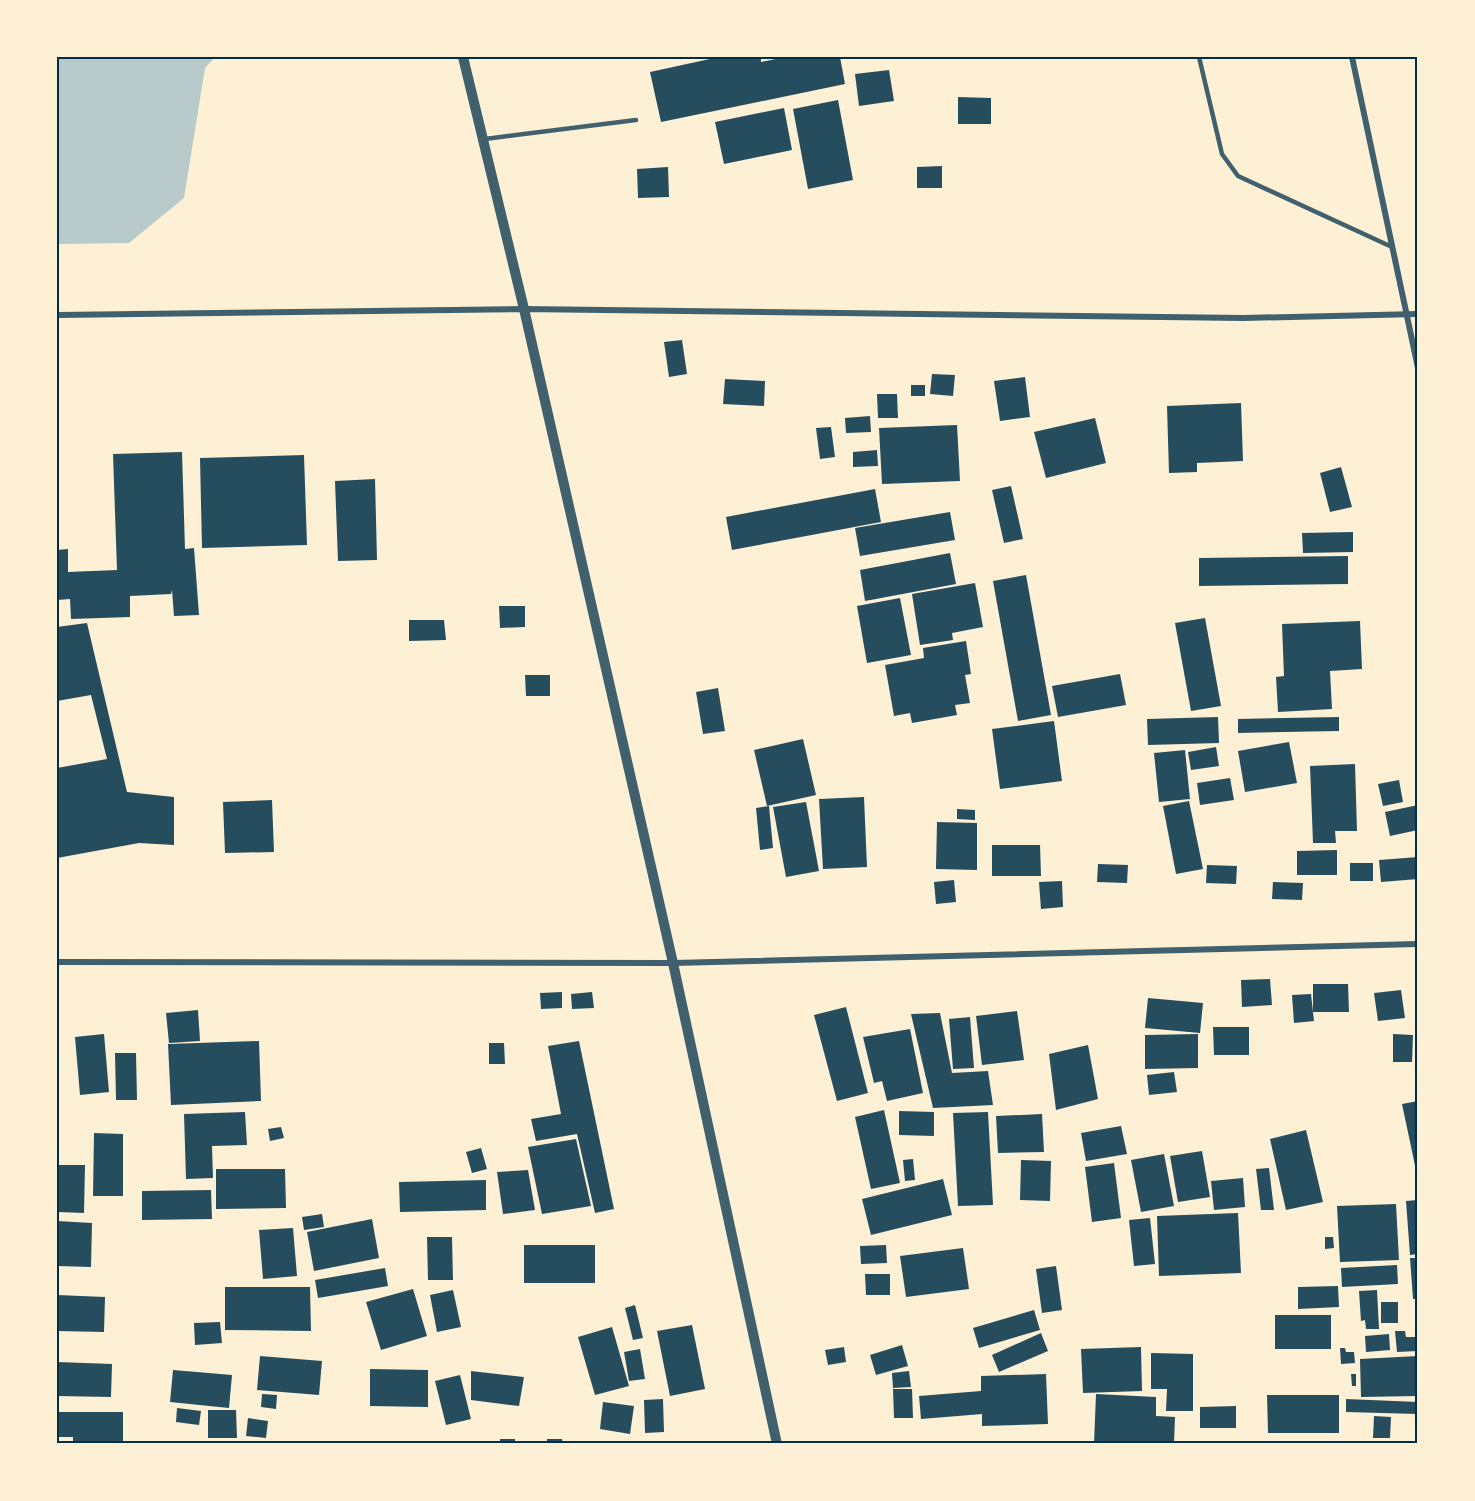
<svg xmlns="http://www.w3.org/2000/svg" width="1475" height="1501" font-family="Georgia,serif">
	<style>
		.green { fill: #b9caca }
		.building { fill: #264d5e }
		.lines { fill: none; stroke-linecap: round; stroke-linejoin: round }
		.service { stroke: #3f606c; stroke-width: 4.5 }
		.minor { stroke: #3f606c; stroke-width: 6 }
		.tertiary { stroke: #3f606c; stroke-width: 10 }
		.neatline { fill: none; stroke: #003049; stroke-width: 2 }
	</style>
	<rect width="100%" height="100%" fill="#fdf0d5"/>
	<!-- green -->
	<polygon class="green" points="57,57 215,57 205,68 184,198 129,243 57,244"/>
	<!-- building -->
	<g class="building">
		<polygon points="719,57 761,57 761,62 786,57 840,57 845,84 661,122 650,72"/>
		<polygon points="889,70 894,101 859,106 855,74"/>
		<polygon points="958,97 991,98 991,124 958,124"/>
		<polygon points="838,100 853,180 808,189 793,109"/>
		<polygon points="784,108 792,150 724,164 715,122"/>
		<polygon points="942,166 942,188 917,188 917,167"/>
		<polygon points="668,167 669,197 638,198 637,169"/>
		<polygon points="682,340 687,374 669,377 664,342"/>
		<polygon points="932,374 955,375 953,396 930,394"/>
		<polygon points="1025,377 1030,417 1000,421 994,381"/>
		<polygon points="725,379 765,381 764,406 723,404"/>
		<rect x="911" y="385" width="14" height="11"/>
		<polygon points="877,394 897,394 898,418 878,418"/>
		<polygon points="1241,403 1243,461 1197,463 1197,472 1169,473 1167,406"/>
		<polygon points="870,416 871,432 846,433 845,418"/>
		<polygon points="1095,418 1106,463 1046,478 1034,432"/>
		<polygon points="957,425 960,481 882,484 879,428"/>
		<polygon points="831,427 835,457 820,459 816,428"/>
		<polygon points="877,450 878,466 853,467 853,452"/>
		<polygon points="182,452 185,549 194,548 199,615 174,616 172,590 171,594 130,596 130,617 71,619 70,599 57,600 57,550 68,549 68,572 117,570 113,454"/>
		<polygon points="304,455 307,545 202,548 200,458"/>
		<polygon points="1341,467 1352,507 1330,512 1320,473"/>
		<polygon points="375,479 377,560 338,561 335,481"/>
		<polygon points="1011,486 1023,539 1004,543 992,490"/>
		<polygon points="875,489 881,522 732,550 726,517"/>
		<polygon points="950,512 955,540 860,556 855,528"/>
		<polygon points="1353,532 1353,552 1303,553 1302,533"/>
		<polygon points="950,553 956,584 865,601 860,570"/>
		<polygon points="1348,556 1348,584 1199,586 1199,558"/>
		<polygon points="1026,575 1051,715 1018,721 993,581"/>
		<polygon points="975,583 983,627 952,633 953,640 920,645 912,594"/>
		<polygon points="900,598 911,655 867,663 857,606"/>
		<polygon points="499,606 525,606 525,627 500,628"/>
		<polygon points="1205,618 1221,706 1191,711 1175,623"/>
		<polygon points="409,620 444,620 446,640 409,641"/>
		<polygon points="1360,621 1362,669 1330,671 1332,709 1278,712 1276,677 1284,676 1282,624"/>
		<polygon points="87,623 127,792 174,797 174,845 139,843 57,858 57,768 107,759 91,695 57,701 57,627"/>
		<polygon points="966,641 971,674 965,675 970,703 955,705 957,715 912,723 910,713 894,716 885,665 924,658 923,648"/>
		<polygon points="1120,674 1126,705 1058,717 1052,686"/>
		<polygon points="525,675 550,675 550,696 526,696"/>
		<polygon points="718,688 725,731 703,734 696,692"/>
		<polygon points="1218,717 1219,743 1148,745 1147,719"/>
		<polygon points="1339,717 1339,731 1238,733 1238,719"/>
		<polygon points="1054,721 1062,781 1000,789 992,729"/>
		<polygon points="803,739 816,795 767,806 754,750"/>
		<polygon points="1289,742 1297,783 1245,792 1238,751"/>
		<polygon points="1216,747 1219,766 1191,770 1188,752"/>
		<polygon points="1185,750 1190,799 1159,802 1154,753"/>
		<polygon points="1355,764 1357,831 1335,831 1336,843 1313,843 1310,766"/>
		<polygon points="1230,778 1234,800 1200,805 1197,783"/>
		<polygon points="1399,780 1403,802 1383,806 1378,784"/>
		<polygon points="864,797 867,867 823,869 819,799"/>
		<polygon points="272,800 274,852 225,853 223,802"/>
		<polygon points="1189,801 1203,869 1176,874 1163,806"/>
		<polygon points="806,802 819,871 786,877 773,807"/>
		<polygon points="1418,805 1418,830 1390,836 1385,812"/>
		<polygon points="769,806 773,848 760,850 756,808"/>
		<polygon points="957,809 975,810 975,820 957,819"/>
		<polygon points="937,822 977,823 977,870 936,869"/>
		<polygon points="992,845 1040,845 1041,876 992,876"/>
		<polygon points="1337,850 1337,875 1297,875 1297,851"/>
		<polygon points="1418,857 1418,879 1381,882 1379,860"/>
		<rect x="1350" y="863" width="23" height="18"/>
		<polygon points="1098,864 1128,865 1127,883 1097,882"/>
		<polygon points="1207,865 1237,866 1236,884 1206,883"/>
		<polygon points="954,880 956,902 936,904 934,882"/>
		<polygon points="1062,881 1063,907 1041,909 1039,882"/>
		<polygon points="1273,882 1303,883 1302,900 1272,899"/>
		<polygon points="1270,979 1272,1005 1242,1007 1241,980"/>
		<polygon points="1313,984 1348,984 1349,1012 1313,1012"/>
		<polygon points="1401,990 1405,1018 1378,1021 1374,993"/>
		<polygon points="562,992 562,1008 541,1009 540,993"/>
		<polygon points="592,992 594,1008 572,1009 571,994"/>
		<polygon points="1311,994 1314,1021 1294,1023 1292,995"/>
		<polygon points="1148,998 1203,1003 1200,1033 1145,1028"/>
		<polygon points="846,1007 868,1093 837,1101 814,1015"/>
		<polygon points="198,1010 200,1041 169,1043 166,1013"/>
		<polygon points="1017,1011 1024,1060 982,1065 976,1016"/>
		<polygon points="940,1013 952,1073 988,1071 993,1105 933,1108 911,1014"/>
		<polygon points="970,1017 974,1068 953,1069 949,1019"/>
		<polygon points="1213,1027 1249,1027 1249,1055 1214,1055"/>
		<polygon points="910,1029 923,1093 887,1101 882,1081 874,1083 863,1037"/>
		<polygon points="104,1034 109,1092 80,1095 75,1037"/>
		<polygon points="1198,1034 1198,1068 1145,1069 1145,1035"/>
		<polygon points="1393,1034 1413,1035 1412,1062 1393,1062"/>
		<polygon points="259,1041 261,1101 171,1105 168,1044"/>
		<polygon points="579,1041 614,1209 595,1213 577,1134 536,1141 531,1119 561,1114 548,1046"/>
		<polygon points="489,1043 504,1043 505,1064 489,1064"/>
		<polygon points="1088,1045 1098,1099 1056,1110 1049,1054"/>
		<polygon points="115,1053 136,1053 137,1100 116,1100"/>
		<polygon points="1174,1072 1177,1092 1149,1095 1147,1075"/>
		<polygon points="1418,1101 1418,1174 1417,1175 1402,1104"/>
		<polygon points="884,1110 900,1183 871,1189 855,1117"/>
		<polygon points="899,1111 934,1112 934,1136 899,1135"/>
		<polygon points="245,1112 247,1145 212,1146 213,1178 186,1179 184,1114"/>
		<polygon points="988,1112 993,1205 958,1206 953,1113"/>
		<polygon points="1042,1114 1044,1152 998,1153 996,1116"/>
		<polygon points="1121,1126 1127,1154 1086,1161 1081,1133"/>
		<polygon points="281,1127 284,1138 270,1141 268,1129"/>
		<polygon points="1306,1130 1323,1202 1286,1210 1270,1139"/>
		<polygon points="94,1133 123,1134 123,1196 93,1196"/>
		<polygon points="576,1139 591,1206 542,1214 528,1147"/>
		<polygon points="481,1148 487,1169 472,1173 466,1152"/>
		<polygon points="1202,1151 1210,1197 1178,1202 1170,1156"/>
		<polygon points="1164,1154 1174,1206 1141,1212 1131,1160"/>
		<polygon points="913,1159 915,1180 905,1181 903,1160"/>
		<polygon points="1021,1160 1051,1161 1050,1201 1020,1200"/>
		<polygon points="1114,1163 1121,1218 1092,1222 1085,1167"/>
		<polygon points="57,1165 85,1165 84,1213 57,1212"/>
		<polygon points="1269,1168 1274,1210 1261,1210 1256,1169"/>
		<polygon points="216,1169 285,1169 286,1208 216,1209"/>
		<polygon points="528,1170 535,1210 503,1214 497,1172"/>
		<polygon points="1243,1178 1245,1207 1214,1210 1211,1181"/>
		<polygon points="943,1179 952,1215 871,1235 862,1199"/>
		<polygon points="486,1180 486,1210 400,1212 399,1182"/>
		<polygon points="211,1190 212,1219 142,1220 142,1191"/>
		<polygon points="1418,1200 1418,1254 1410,1255 1406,1201"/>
		<polygon points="1396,1204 1399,1260 1340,1262 1337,1206"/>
		<polygon points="1238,1213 1241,1273 1159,1276 1157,1216"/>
		<polygon points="322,1214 324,1227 304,1230 302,1217"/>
		<polygon points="1150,1218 1155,1264 1134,1266 1129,1220"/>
		<polygon points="372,1219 379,1258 314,1271 307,1232"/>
		<polygon points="57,1221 92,1223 91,1267 57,1266"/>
		<polygon points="293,1228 297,1276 263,1279 259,1230"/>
		<polygon points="427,1237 452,1237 453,1280 428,1280"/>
		<polygon points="1325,1237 1333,1237 1334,1248 1325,1249"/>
		<rect x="524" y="1245" width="71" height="38"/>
		<polygon points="886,1245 887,1263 861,1264 860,1246"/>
		<polygon points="963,1248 969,1289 906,1297 900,1256"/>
		<polygon points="1410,1258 1418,1258 1418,1299 1413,1299"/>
		<polygon points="1397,1265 1398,1284 1342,1287 1341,1268"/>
		<polygon points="1056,1266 1062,1310 1042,1313 1036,1269"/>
		<polygon points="385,1268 388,1286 318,1298 315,1280"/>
		<polygon points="865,1274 890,1274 890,1295 866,1295"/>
		<polygon points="1338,1286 1339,1307 1298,1309 1298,1287"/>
		<polygon points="225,1287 310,1287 311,1331 225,1330"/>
		<polygon points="413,1289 427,1336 381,1350 366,1302"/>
		<polygon points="453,1290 461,1327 437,1332 430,1295"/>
		<polygon points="1377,1290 1379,1329 1366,1329 1365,1320 1361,1321 1359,1291"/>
		<polygon points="57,1295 105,1297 104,1332 57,1331"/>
		<rect x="1381" y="1302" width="17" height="21"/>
		<polygon points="635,1305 643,1338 633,1340 625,1308"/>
		<polygon points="1034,1310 1040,1330 979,1348 973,1328"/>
		<rect x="1275" y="1315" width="56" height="34"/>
		<polygon points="220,1322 222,1343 195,1345 194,1323"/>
		<polygon points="692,1325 705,1389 670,1396 657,1331"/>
		<polygon points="612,1327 629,1386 595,1395 578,1337"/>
		<polygon points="1395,1331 1405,1331 1406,1337 1418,1337 1418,1351 1397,1352"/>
		<polygon points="1041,1333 1048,1351 999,1372 992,1355"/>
		<polygon points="1389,1334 1390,1350 1366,1352 1365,1336"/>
		<polygon points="902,1345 908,1366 876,1375 870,1355"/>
		<polygon points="844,1347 846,1362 828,1365 825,1350"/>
		<polygon points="1141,1347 1142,1391 1083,1393 1081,1349"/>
		<polygon points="1340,1348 1345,1348 1346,1352 1354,1352 1355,1363 1341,1364"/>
		<polygon points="640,1349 645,1379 629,1381 624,1352"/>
		<polygon points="1151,1353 1193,1354 1193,1411 1166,1411 1167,1389 1151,1389"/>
		<polygon points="260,1356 322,1361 319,1395 257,1390"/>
		<polygon points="1418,1356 1418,1396 1361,1397 1360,1359"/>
		<polygon points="57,1362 112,1364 111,1397 57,1396"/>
		<polygon points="370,1369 428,1370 428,1407 370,1406"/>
		<polygon points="173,1370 232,1375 229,1408 170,1402"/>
		<polygon points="471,1371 524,1377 519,1406 471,1400"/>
		<polygon points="909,1371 911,1387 893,1388 892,1373"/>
		<polygon points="1046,1374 1048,1424 982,1426 982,1414 921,1419 919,1396 981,1391 981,1376"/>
		<polygon points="1351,1374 1356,1374 1356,1386 1352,1386"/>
		<polygon points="460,1375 471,1419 446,1425 435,1381"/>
		<polygon points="893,1389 912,1389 913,1418 894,1418"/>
		<polygon points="262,1394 277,1395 276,1409 261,1407"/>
		<polygon points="1096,1394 1156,1397 1156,1416 1175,1417 1174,1444 1094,1444"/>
		<polygon points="1267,1395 1339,1395 1339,1433 1268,1433"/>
		<polygon points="663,1399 664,1432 645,1433 644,1400"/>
		<polygon points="1346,1399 1418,1402 1418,1414 1346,1412"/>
		<polygon points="603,1402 634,1406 630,1434 600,1429"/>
		<polygon points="1236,1406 1236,1428 1200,1428 1200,1407"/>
		<polygon points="177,1408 201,1411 199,1425 176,1422"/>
		<polygon points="208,1410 236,1410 237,1438 208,1438"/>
		<polygon points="57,1412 123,1412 123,1444 73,1444 73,1437 57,1437"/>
		<polygon points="1374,1416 1391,1417 1390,1438 1373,1438"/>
		<polygon points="248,1418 268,1421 266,1438 246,1436"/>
		<rect x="500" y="1439" width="15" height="5"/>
		<polygon points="547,1439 562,1439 563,1444 547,1444"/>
	</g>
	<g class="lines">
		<!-- service -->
		<g class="service">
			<polyline points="1199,57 1222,154 1238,176 1392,247"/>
			<polyline points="485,139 636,120"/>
		</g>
		<!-- minor -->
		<g class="minor">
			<polyline points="1352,57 1418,368"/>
			<polyline points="57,315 524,309 1244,318 1418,314"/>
			<polyline points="57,962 673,963 1418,944"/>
		</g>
		<!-- tertiary -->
		<polyline class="tertiary" points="463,57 524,309 673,963 777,1444"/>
	</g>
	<!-- border -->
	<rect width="1475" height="1501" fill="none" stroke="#fdf0d5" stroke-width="117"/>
	<rect x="58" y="58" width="1358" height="1384" class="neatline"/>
</svg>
